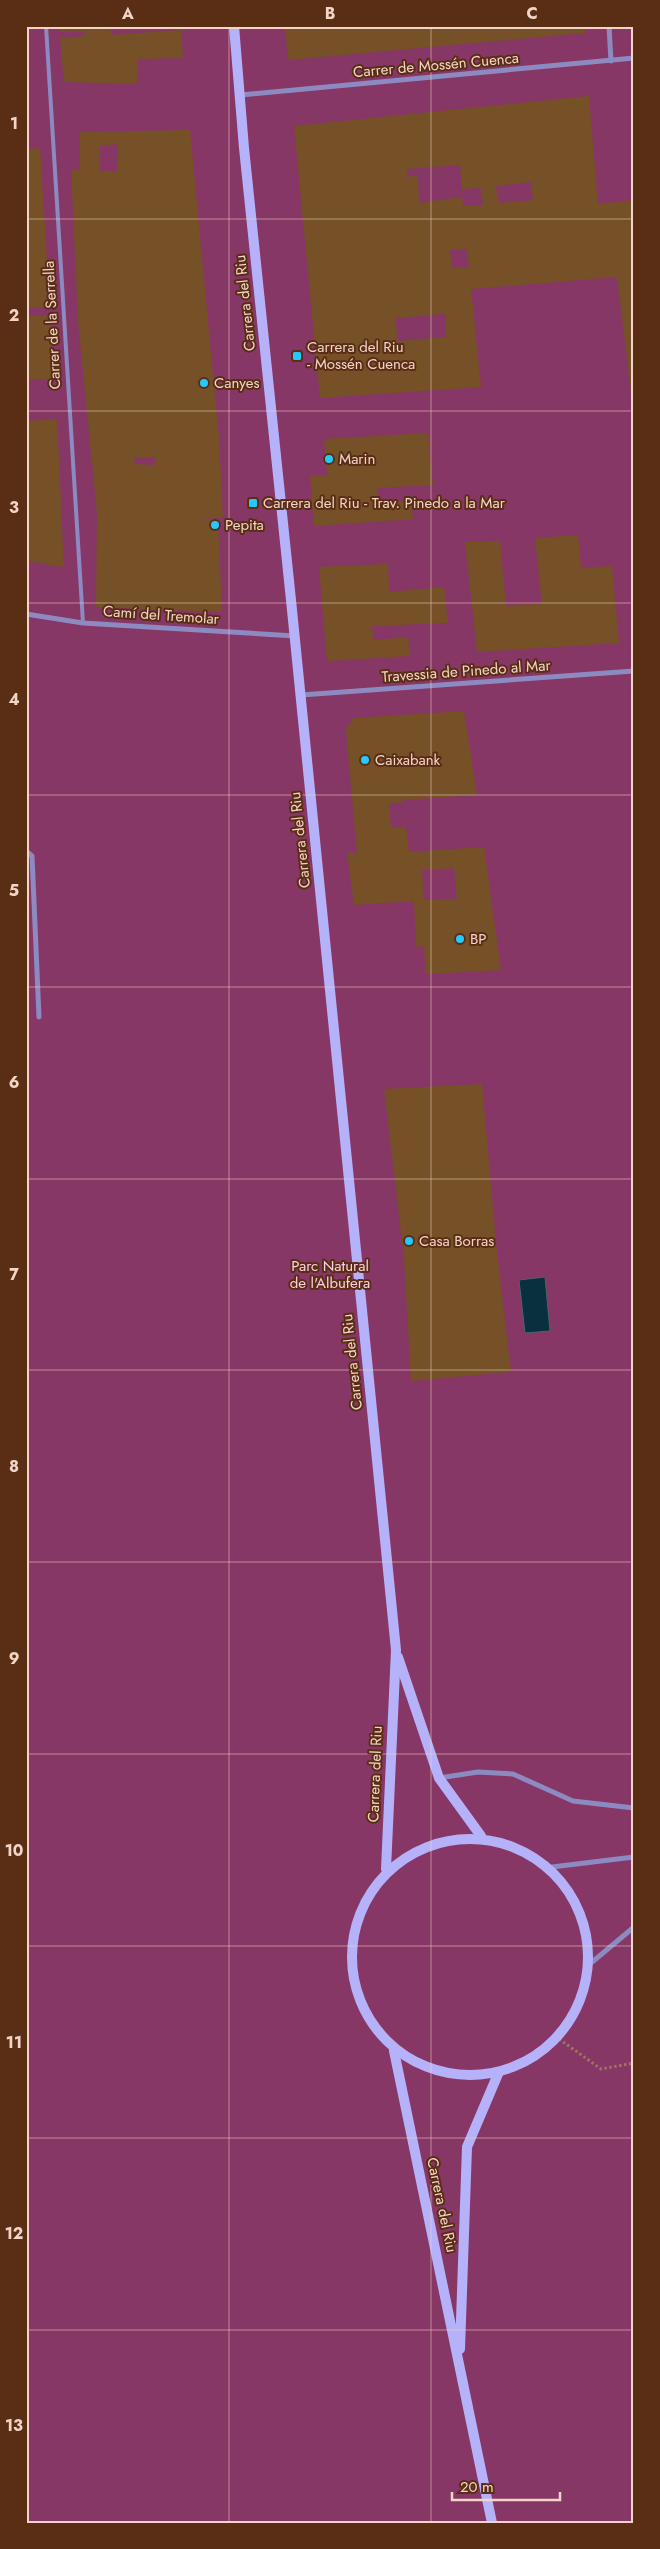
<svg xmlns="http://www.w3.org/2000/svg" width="660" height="2549" font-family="Jost,sans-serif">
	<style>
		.green { fill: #863765 }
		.water { fill: #09303f; stroke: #4f6268 }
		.building { fill: #765127; fill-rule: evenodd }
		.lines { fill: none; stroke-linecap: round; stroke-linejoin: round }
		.path { stroke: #9c7460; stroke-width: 3; stroke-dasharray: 2.5 2.5; stroke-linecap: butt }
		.lane { stroke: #8d8ac2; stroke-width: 4 }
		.street { stroke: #8d8ac2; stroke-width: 5 }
		.secondary { stroke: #b6b2f9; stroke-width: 10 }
		.grid { fill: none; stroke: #f2d5c7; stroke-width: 1; stroke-opacity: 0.55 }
		.poi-dot { fill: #25c9fe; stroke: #5a2d15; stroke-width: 2 }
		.labels { text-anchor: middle; stroke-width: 4; stroke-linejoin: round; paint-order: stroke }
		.street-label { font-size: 15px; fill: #f2d5c7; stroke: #5a2d15 }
		.poi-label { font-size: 15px; fill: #f2d5c7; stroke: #5a2d15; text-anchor: start }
		.park-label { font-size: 15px; fill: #fecee6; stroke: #5a2d15 }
		.neatline { fill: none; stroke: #f2d5c7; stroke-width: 2 }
		.grid-label { font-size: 16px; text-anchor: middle; font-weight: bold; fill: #f2d5c7 }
	</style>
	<rect width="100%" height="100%" fill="#66381f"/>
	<!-- green -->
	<rect class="green" x="26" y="26" width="608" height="2497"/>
	<!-- water -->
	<polygon class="water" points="545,1277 550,1331 525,1333 519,1280"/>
	<!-- building -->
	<g class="building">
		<polygon points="59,26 123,26 110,28 111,35 181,30 183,58 138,59 137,84 64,82 60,38 85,36 84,31 59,32"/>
		<polygon points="285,26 585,26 585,33 288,60"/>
		<path d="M589,96L598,204L634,200V416L617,277L471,289L481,387L320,398L294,126ZM460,165L462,189L481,188L483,205L463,206L462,197L419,203L418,175L408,177L407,169ZM531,182L533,200L499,203L496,186ZM467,249L469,267L452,268L450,250ZM445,314L446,337L398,341L395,318Z"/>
		<path d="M190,130L219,437L223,518H198L218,519L222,612L96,607L97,513L78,321L71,169L80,170L79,132ZM118,144L117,171H100V146ZM135,457H156V465L134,464Z"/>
		<polygon points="40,148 50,307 26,308 26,149"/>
		<polygon points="50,315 54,379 26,379 26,316"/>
		<polygon points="57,419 64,567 26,561 26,421"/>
		<polygon points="428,433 433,485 377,488 378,503 411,501 413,519 314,526 310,476 327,475 324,439"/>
		<polygon points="578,535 581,568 612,566 619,643 477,652 465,542 500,541 506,605 542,604 535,538"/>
		<polygon points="388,564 389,592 444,587 448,623 372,626 374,640 408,637 410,656 327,661 319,567"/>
		<path d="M464,711L477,795L403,800L404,802L389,804L391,828L406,827L409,852L484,847L501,970L426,974L424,946L416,947L414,901L354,905L347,852L357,854L346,729L354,718ZM454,868L457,899L424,900L422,870Z"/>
		<polygon points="482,1084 497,1253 511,1372 411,1381 404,1257 384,1089"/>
	</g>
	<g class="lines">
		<!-- path -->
		<polyline class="path" points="559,2039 601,2069 634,2063"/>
		<!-- lane -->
		<polyline class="lane" points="46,26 83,623"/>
		<!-- street -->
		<g class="street">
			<polyline points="609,26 611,61"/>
			<polyline points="241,95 634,58"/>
			<polyline points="26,614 83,623 295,636"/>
			<polyline points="301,695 634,671"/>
			<polyline points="26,851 32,856 39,1017"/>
			<polyline points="439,1778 478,1772 513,1774 573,1801 634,1808"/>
			<polyline points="552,1867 634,1857"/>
			<polyline points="591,1963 634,1927"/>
		</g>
		<!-- secondary -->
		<g class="secondary">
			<polyline points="234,26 244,148 291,600 396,1650 386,1869"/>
			<polyline points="398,1657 439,1778 481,1836"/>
			<circle cx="470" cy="1957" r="118"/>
			<polyline points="394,2051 492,2523"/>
			<polyline points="460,2349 467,2147 498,2074"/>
		</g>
	</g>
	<!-- grid -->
	<path class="grid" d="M229,26V2523M431,26V2523M26,219H634M26,411H634M26,603H634M26,795H634M26,987H634M26,1179H634M26,1370H634M26,1562H634M26,1754H634M26,1946H634M26,2138H634M26,2330H634"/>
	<!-- markers -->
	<g class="poi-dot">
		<rect x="292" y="351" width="10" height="10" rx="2.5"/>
		<circle cx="204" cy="383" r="5"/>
		<circle cx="329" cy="459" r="5"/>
		<rect x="248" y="498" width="10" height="10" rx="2.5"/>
		<circle cx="215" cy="525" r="5"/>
		<circle cx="365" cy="760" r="5"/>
		<circle cx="460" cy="939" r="5"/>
		<circle cx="409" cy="1241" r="5"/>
	</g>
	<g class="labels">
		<!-- street labels -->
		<g class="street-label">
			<text transform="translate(436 65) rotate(-5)" y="5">Carrer de Mossén Cuenca</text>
			<text transform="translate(245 303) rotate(-96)" y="5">Carrera del Riu</text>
			<text transform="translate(52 325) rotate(-93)" y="5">Carrer de la Serrella</text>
			<text transform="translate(161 615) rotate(4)" y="5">Camí del Tremolar</text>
			<text transform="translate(466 671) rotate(-4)" y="5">Travessia de Pinedo al Mar</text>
			<text transform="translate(300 840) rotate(-96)" y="5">Carrera del Riu</text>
			<text transform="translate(352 1362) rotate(-96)" y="5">Carrera del Riu</text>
			<text transform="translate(375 1774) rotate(-88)" y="5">Carrera del Riu</text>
			<text transform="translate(442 2205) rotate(78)" y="5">Carrera del Riu</text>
		</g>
		<!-- poi labels -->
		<g class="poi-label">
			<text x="307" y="352">Carrera del Riu<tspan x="307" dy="17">- Mossén Cuenca</tspan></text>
			<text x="214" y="388">Canyes</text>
			<text x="339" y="464">Marin</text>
			<text x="263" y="508">Carrera del Riu - Trav. Pinedo a la Mar</text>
			<text x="225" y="530">Pepita</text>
			<text x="375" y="765">Caixabank</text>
			<text x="470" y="944">BP</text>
			<text x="419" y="1246">Casa Borras</text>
		</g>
		<!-- park labels -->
		<g class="park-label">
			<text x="330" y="1271">Parc Natural<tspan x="330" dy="17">de l'Albufera</tspan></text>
		</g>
	</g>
	<!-- border -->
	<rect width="660" height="2549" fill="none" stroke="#5a2d15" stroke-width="55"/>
	<!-- scale -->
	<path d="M452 2492v8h108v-8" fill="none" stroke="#f2d5c7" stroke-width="2.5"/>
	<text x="460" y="2492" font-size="15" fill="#f2d5c7" stroke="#5a2d15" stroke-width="4" paint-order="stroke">20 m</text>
	<rect x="28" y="28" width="604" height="2494" class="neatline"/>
	<g class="grid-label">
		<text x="128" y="19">A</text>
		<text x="330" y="19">B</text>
		<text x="532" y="19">C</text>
		<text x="14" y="129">1</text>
		<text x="14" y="321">2</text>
		<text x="14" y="513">3</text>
		<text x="14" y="705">4</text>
		<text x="14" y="896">5</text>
		<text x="14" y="1088">6</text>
		<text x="14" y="1280">7</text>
		<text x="14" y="1472">8</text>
		<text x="14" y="1664">9</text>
		<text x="14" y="1856">10</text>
		<text x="14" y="2048">11</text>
		<text x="14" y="2239">12</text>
		<text x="14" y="2431">13</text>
	</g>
</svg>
